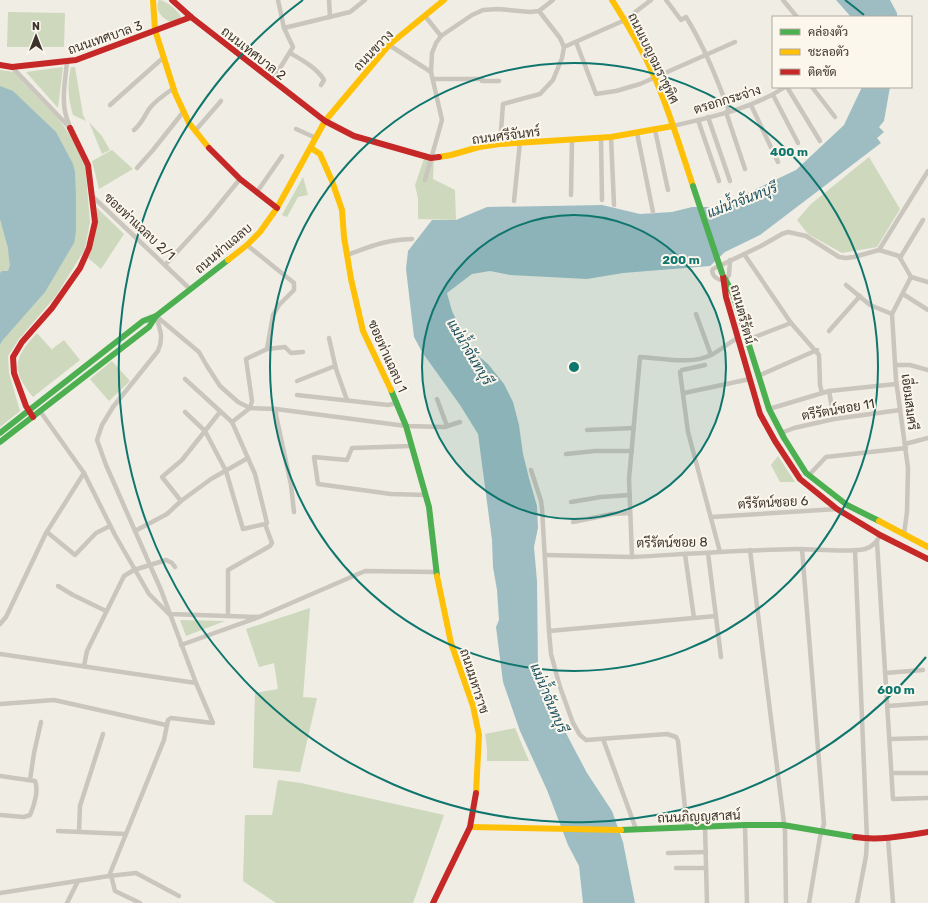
<svg xmlns="http://www.w3.org/2000/svg" width="928" height="903" font-family="Rubik,Sarabun,sans-serif">
	<style>
		.green { fill: #cdd8bd }
		.water { fill: #9ebdc3 }
		.lines { fill: none; stroke-linecap: round; stroke-linejoin: round }
		.street { stroke: #cac5bd; stroke-width: 4.5 }
		.fast { stroke: #4caf50; stroke-width: 6 }
		.slow { stroke: #ffc107; stroke-width: 6 }
		.jam { stroke: #c62828; stroke-width: 6 }
		.fast-bridge { stroke: #4caf50; stroke-width: 6 }
		.ring { fill: none; stroke: #0f766e; stroke-width: 2 }
		.labels { text-anchor: middle; stroke-width: 4; stroke-linejoin: round; paint-order: stroke }
		.street-label { font-size: 13px; fill: #3b332a; stroke: #fcf7ed }
		.water-label { font-size: 14px; font-style: italic; fill: #1b5061; stroke: #fcf7ed }
		.centre { fill: #0f766e; stroke: #fcf7ed; stroke-width: 2 }
		.ring-label { font-size: 12px; text-anchor: middle; font-weight: bold; fill: #0f766e; stroke: #fcf7ed; stroke-width: 4; stroke-linejoin: round; paint-order: stroke }
	</style>
	<rect width="100%" height="100%" fill="#f0ede4"/>
	<!-- green -->
	<g class="green">
		<path d="M159,0C165,0 179,11 181,17L179,19L171,22C162,19 154,9 159,0Z"/>
		<polygon points="8,12 65,13 64,47 7,47"/>
		<polygon points="63,67 58,108 26,72"/>
		<path d="M71,67H75L83,115L86,121L73,115C68,98 67,84 71,67Z"/>
		<polygon points="0,70 14,72 60,121 70,135 85,164 90,222 85,249 56,296 19,339 8,356 9,373 20,411 0,427"/>
		<polygon points="89,122 102,136 110,150 102,154"/>
		<polygon points="112,150 133,169 99,189 92,161"/>
		<polygon points="425,156 434,157 433,179 455,190 456,220 418,219 418,198 415,185"/>
		<polygon points="869,157 900,209 877,247 842,253 808,234 797,220 811,204"/>
		<polygon points="303,177 308,195 298,197 287,217 282,215"/>
		<path d="M96,207L124,234L101,269L88,258C96,242 97,225 96,207Z"/>
		<path d="M37,333L54,352L52,349L64,340L80,360L33,397C10,369 14,358 37,333Z"/>
		<polygon points="112,361 130,381 109,401 90,379"/>
		<polygon points="778,456 795,482 780,482 771,465"/>
		<polygon points="310,608 303,697 317,698 300,772 253,768 255,693 278,689 274,663 259,667 246,629"/>
		<polygon points="180,620 225,621 186,636"/>
		<polygon points="515,728 529,761 487,761 487,748 485,734"/>
		<polygon points="278,780 301,783 444,815 413,903 276,903 243,881 245,815 272,815"/>
	</g>
	<!-- water -->
	<g class="water">
		<polygon points="836,0 890,0 897,13 897,17 851,17"/>
		<polygon points="0,86 13,91 56,132 73,164 75,172 76,197 76,232 74,243 45,292 2,341 0,345 0,273 2,271 8,271 10,265 9,259 8,248 0,219"/>
		<polygon points="862,87 890,87 884,121 879,127 884,132 877,138 881,143 760,235 725,252 710,266 623,273 587,279 510,275 490,271 472,274 447,293 452,311 471,350 488,364 504,384 513,402 519,425 523,454 529,478 537,506 538,528 534,547 537,581 538,665 548,694 568,737 587,773 612,811 623,842 635,903 583,903 579,866 568,845 547,790 520,731 503,682 496,627 499,620 497,590 493,567 492,540 478,434 460,405 422,352 414,337 406,269 408,251 432,220 456,220 487,207 602,205 640,214 672,212 692,207 718,207 796,170 844,125"/>
	</g>
	<g class="lines">
		<!-- street -->
		<g class="street">
			<polyline points="329,0 330,17"/>
			<path d="M666,0L681,20L686,17C704,46 717,79 729,111"/>
			<polyline points="783,0 797,17"/>
			<polyline points="425,16 441,36"/>
			<polyline points="284,28 350,12 365,0"/>
			<polyline points="576,42 596,94 616,91 640,84 735,42"/>
			<polyline points="389,45 431,72"/>
			<polyline points="564,47 625,20 651,0"/>
			<path d="M290,53C302,60 317,68 324,80L321,85"/>
			<path d="M67,62C65,83 60,105 69,124"/>
			<polyline points="12,67 70,128"/>
			<polyline points="433,79 482,79 482,81 499,81"/>
			<polyline points="272,81 293,47 284,28 278,0"/>
			<polyline points="787,87 820,141"/>
			<polyline points="812,87 835,117"/>
			<polyline points="773,95 798,143"/>
			<polyline points="110,105 164,57"/>
			<polyline points="751,105 778,162"/>
			<polyline points="726,112 745,169"/>
			<polyline points="708,117 730,181"/>
			<polyline points="698,120 719,181"/>
			<path d="M673,126C711,117 752,109 785,87"/>
			<polyline points="296,129 316,138"/>
			<path d="M134,130C142,123 144,117 149,109C156,100 165,94 174,88"/>
			<polyline points="655,130 668,190"/>
			<polyline points="195,131 221,101"/>
			<polyline points="637,133 653,212"/>
			<polyline points="611,137 614,205"/>
			<polyline points="601,138 602,200"/>
			<polyline points="500,144 503,104 540,94 553,80 562,58 564,47 560,38 539,11"/>
			<polyline points="137,168 153,150 184,111"/>
			<polyline points="425,180 442,120 431,72 432,53 436,43 441,36 472,15 483,10 498,9 530,12 539,11 553,0"/>
			<polyline points="257,192 282,156"/>
			<polyline points="571,195 572,140"/>
			<polyline points="92,196 190,289"/>
			<polyline points="514,201 520,142"/>
			<polyline points="879,250 928,171"/>
			<polyline points="744,254 791,323 819,355 820,385 822,393"/>
			<path d="M347,255C372,246 385,240 412,239"/>
			<polyline points="900,258 923,220"/>
			<polyline points="165,265 209,217 240,179"/>
			<path d="M723,280C718,280 713,277 712,271L713,269L761,246L782,234L788,232L806,236L839,257L846,258L854,257L879,250L899,256L911,277L928,282"/>
			<polyline points="725,280 729,275 730,260"/>
			<polyline points="846,285 870,305 892,314"/>
			<polyline points="903,294 928,310"/>
			<polyline points="696,314 711,355"/>
			<polyline points="156,316 199,352 207,366 220,386 238,402 250,408 276,409 406,426 444,427 460,422"/>
			<polyline points="829,331 860,296"/>
			<polyline points="329,338 336,369 347,400"/>
			<path d="M738,338C728,343 721,350 711,355C692,365 661,358 640,357L629,479L632,557C687,554 742,550 797,549C816,549 847,553 865,549C872,547 877,542 880,535"/>
			<polyline points="747,340 791,323"/>
			<polyline points="267,349 285,347 291,353 303,352"/>
			<polyline points="705,365 682,370 680,372 688,432 720,552"/>
			<polyline points="895,365 910,365 928,370"/>
			<polyline points="758,376 817,350"/>
			<polyline points="185,379 232,422 255,474 267,523 265,524 272,543 270,546 228,570 228,616"/>
			<polyline points="297,381 335,366"/>
			<polyline points="829,391 834,419"/>
			<polyline points="684,393 750,379"/>
			<polyline points="297,395 388,405 397,403"/>
			<polyline points="437,399 447,426"/>
			<polyline points="276,409 276,415 291,485 294,512"/>
			<polyline points="769,409 829,391 896,384"/>
			<polyline points="40,411 84,473 115,535 149,594 169,614 259,617"/>
			<polyline points="185,412 205,431 226,471 243,529 265,524"/>
			<polyline points="232,422 250,408 252,401 246,359 267,349 273,315 279,305 294,290 294,283 247,245"/>
			<polyline points="587,430 634,428"/>
			<polyline points="781,433 794,428 834,419 900,410"/>
			<polyline points="905,444 928,438"/>
			<polyline points="411,446 352,448 347,460 314,457 318,484 391,494 426,495"/>
			<polyline points="566,454 595,451 632,451"/>
			<polyline points="531,470 541,501 542,508 549,631 551,654 560,687 573,723 580,735 586,740 667,734 676,737 678,741 687,827"/>
			<polyline points="809,475 826,457 906,448"/>
			<polyline points="181,501 162,477 182,460 220,412"/>
			<polyline points="571,502 601,497 630,495"/>
			<polyline points="711,517 837,509"/>
			<polyline points="573,522 612,514 630,513"/>
			<polyline points="135,531 167,514 181,501 211,479 248,458"/>
			<polyline points="47,532 75,555 96,533 110,526"/>
			<polyline points="904,534 907,512 908,468 896,380 892,314 911,277"/>
			<polyline points="877,542 893,799 928,798"/>
			<polyline points="802,549 824,824 820,837 809,903"/>
			<polyline points="750,550 785,831 786,903"/>
			<polyline points="855,550 867,839 866,856 857,903"/>
			<polyline points="708,553 721,657"/>
			<polyline points="685,554 694,618"/>
			<polyline points="545,555 632,557"/>
			<polyline points="58,586 73,595 106,611"/>
			<polyline points="0,624 6,617 46,533 84,473"/>
			<polyline points="549,631 716,616"/>
			<polyline points="181,645 259,617 365,571 436,572"/>
			<polyline points="0,654 196,683"/>
			<polyline points="84,666 87,651 124,576 134,570 166,560 172,563 175,567"/>
			<polyline points="885,673 923,670"/>
			<polyline points="0,704 54,700 166,725"/>
			<polyline points="888,706 928,703"/>
			<polyline points="603,739 636,829"/>
			<polyline points="890,739 928,738"/>
			<polyline points="892,773 928,773"/>
			<path d="M0,776L35,781C39,790 34,806 30,815L24,817L0,815"/>
			<polyline points="30,780 34,753 41,722"/>
			<polyline points="745,825 747,903"/>
			<polyline points="705,827 707,903"/>
			<polyline points="58,831 126,834"/>
			<polyline points="79,831 80,806 103,734"/>
			<polyline points="888,838 893,903"/>
			<polyline points="668,853 706,852"/>
			<polyline points="676,868 706,868"/>
			<polyline points="111,875 115,891 140,903"/>
			<polyline points="109,876 136,873 179,896"/>
			<path d="M0,893L109,876L164,740L168,720L171,718L213,723L196,683L161,590L106,465L97,440L102,425L113,407L158,351C164,337 160,330 156,316"/>
			<polyline points="67,903 78,881"/>
		</g>
		<!-- fast -->
		<g class="fast">
			<polyline points="725,279 733,294 769,409 784,438 806,473 847,505 879,521"/>
			<polyline points="391,390 406,426 429,507 437,576"/>
			<polyline points="0,433 143,321 156,316"/>
			<polyline points="0,442 149,327 156,316 228,260"/>
			<polyline points="621,830 745,825 783,825 855,837"/>
		</g>
		<!-- slow -->
		<g class="slow">
			<polyline points="153,0 155,30 175,93 189,123 209,148"/>
			<path d="M612,0C628,25 643,51 655,78C670,113 681,150 693,186"/>
			<polyline points="311,148 320,154 332,181 342,210 344,237 351,279 363,331 391,390"/>
			<polyline points="439,157 451,155 479,147 500,144 611,137 673,126"/>
			<polyline points="228,260 247,245 260,232 277,208 325,121 389,45 444,0"/>
			<polyline points="879,521 928,547"/>
			<polyline points="437,576 451,643 473,706 479,735 476,793"/>
			<polyline points="470,827 621,830"/>
		</g>
		<!-- jam -->
		<g class="jam">
			<polyline points="172,0 191,17 325,121 354,136 431,158 439,157"/>
			<polyline points="0,65 12,67 76,60 191,17"/>
			<polyline points="209,148 240,179 277,208"/>
			<polyline points="723,276 726,297 760,414 775,441 800,479 837,509 880,535 928,559"/>
			<polyline points="33,417 26,406 14,373 13,357 22,342 52,308 80,268 89,248 95,222 88,165 70,128"/>
			<path d="M855,837C879,841 904,836 928,832"/>
			<polyline points="433,903 470,827 476,793"/>
		</g>
		<!-- fast-bridge -->
		<polyline class="fast-bridge" points="693,186 722,273"/>
	</g>
	<!-- distance rings -->
	<circle cx="574" cy="367" r="152" fill="#0f766e" fill-opacity=".12"/>
	<g class="ring">
		<circle cx="574" cy="367" r="152"/>
		<circle cx="574" cy="367" r="304"/>
		<path d="M926 657A456 456 0 1 1 303 0M845 0A456 456 0 0 1 864 15"/>
	</g>
	<g class="labels">
		<!-- street labels -->
		<g class="street-label">
			<text transform="translate(105 37) rotate(-19)" y="5">ถนนเทศบาล 3</text>
			<text transform="translate(373 50) rotate(-46)" y="5">ถนนขวาง</text>
			<text transform="translate(254 53) rotate(38)" y="5">ถนนเทศบาล 2</text>
			<text transform="translate(654 58) rotate(64)" y="5">ถนนเบญจมราชูทิศ</text>
			<text transform="translate(727 99) rotate(-17)" y="5">ตรอกกระจ่าง</text>
			<text transform="translate(506 135) rotate(-7)" y="5">ถนนศรีจันทร์</text>
			<text transform="translate(140 226) rotate(43)" y="5">ซอยท่าแฉลบ 2/1</text>
			<text transform="translate(223 248) rotate(-40)" y="5">ถนนท่าแฉลบ</text>
			<text transform="translate(743 314) rotate(75)" y="5">ถนนตรีรัตน์</text>
			<text transform="translate(388 356) rotate(66)" y="5">ซอยท่าแฉลบ 1</text>
			<text transform="translate(910 402) rotate(83)" y="5">เอี่ยมสมศรี</text>
			<text transform="translate(838 409) rotate(-10)" y="5">ตรีรัตน์ซอย 11</text>
			<text transform="translate(773 502) rotate(-3)" y="5">ตรีรัตน์ซอย 6</text>
			<text transform="translate(672 542) rotate(-1)" y="5">ตรีรัตน์ซอย 8</text>
			<text transform="translate(475 681) rotate(72)" y="5">ถนนมหาราช</text>
			<text transform="translate(699 816) rotate(-2)" y="5">ถนนภิญญสาสน์</text>
		</g>
		<!-- water labels -->
		<g class="water-label">
			<text transform="translate(742 200) rotate(-21)" y="5">แม่น้ำจันทบุรี</text>
			<text transform="translate(470 352) rotate(59)" y="5">แม่น้ำจันทบุรี</text>
			<text transform="translate(549 698) rotate(67)" y="5">แม่น้ำจันทบุรี</text>
		</g>
	</g>
	<circle cx="574" cy="367" r="6" class="centre"/>
	<g class="ring-label">
		<text x="789" y="156">400 m</text>
		<text x="681" y="264">200 m</text>
		<text x="896" y="694">600 m</text>
	</g>
	<!-- legend -->
	<rect x="772" y="16" width="140" height="72" fill="#fcf7ed" stroke="#afa99f"/>
	<rect x="780" y="29" width="20" height="6" fill="#4caf50" stroke="#afa99f"/>
	<text x="808" y="36" font-size="12" fill="#3b332a">คล่องตัว</text>
	<rect x="780" y="49" width="20" height="6" fill="#ffc107" stroke="#afa99f"/>
	<text x="808" y="56" font-size="12" fill="#3b332a">ชะลอตัว</text>
	<rect x="780" y="69" width="20" height="6" fill="#c62828" stroke="#afa99f"/>
	<text x="808" y="76" font-size="12" fill="#3b332a">ติดขัด</text>
	<!-- north arrow -->
	<g transform="translate(36 36)" stroke="#fcf7ed" stroke-width="3" paint-order="stroke">
	<path d="M0-3L7 15L0 10L-7 15Z" fill="#3b332a"/>
	<text y="-6" font-size="11" font-weight="bold" text-anchor="middle" fill="#3b332a">N</text>
	</g>
</svg>
